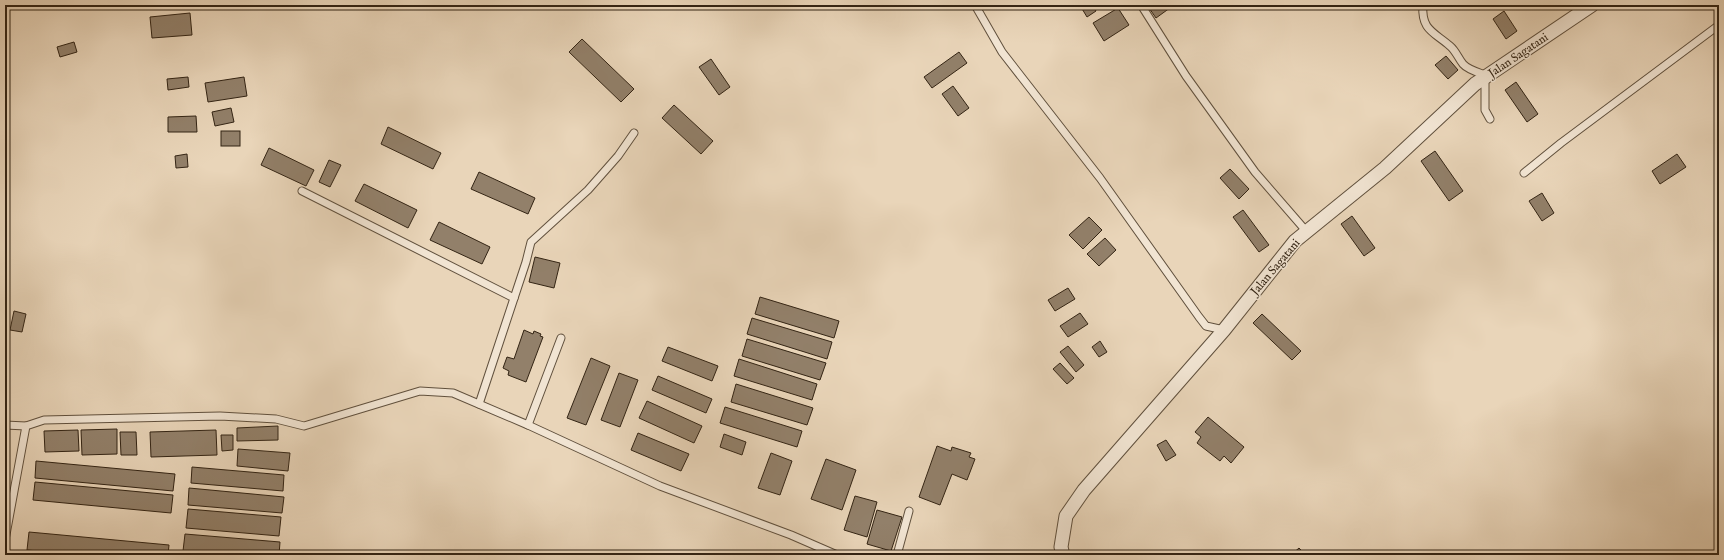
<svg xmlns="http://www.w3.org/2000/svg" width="1724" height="560" font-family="'IM FELL English',serif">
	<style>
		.building { fill: #92806a; stroke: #332414 }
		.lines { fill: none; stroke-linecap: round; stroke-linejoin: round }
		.lane-casing { stroke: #60503d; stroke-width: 9 }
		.street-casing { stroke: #60503d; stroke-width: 15 }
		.lane { stroke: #f1e4d2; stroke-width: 7 }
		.street { stroke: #f1e4d2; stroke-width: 13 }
		.labels { text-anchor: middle; stroke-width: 3; stroke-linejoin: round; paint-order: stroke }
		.street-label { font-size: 12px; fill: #332414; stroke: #f1e4d2 }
	</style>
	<rect width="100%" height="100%" fill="#e9d5b9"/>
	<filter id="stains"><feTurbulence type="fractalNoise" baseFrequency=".005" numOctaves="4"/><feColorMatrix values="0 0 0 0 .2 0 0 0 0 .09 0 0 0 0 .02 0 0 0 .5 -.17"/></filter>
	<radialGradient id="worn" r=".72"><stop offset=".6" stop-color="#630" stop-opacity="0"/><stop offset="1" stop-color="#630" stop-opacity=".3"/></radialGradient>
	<!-- building -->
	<g class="building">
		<polygon points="1084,5 1093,5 1096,11 1087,17 1081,7"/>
		<polygon points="1147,5 1174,5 1156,18"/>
		<polygon points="1118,8 1129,25 1104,41 1093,23"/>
		<polygon points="1504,11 1517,31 1506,39 1493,19"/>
		<polygon points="190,13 192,35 152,38 150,17"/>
		<polygon points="582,39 634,89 621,102 569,52"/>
		<polygon points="74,42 77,52 60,57 57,47"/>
		<polygon points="959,52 967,63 932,88 924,77"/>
		<polygon points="1446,56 1458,70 1448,79 1435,65"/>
		<polygon points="711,59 730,87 719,95 699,67"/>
		<polygon points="188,77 189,87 168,90 167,79"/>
		<polygon points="244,77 247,96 208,102 205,83"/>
		<polygon points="1516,82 1538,114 1527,122 1505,90"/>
		<polygon points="953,86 969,108 958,116 942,94"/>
		<polygon points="674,105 713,141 701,154 662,118"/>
		<polygon points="231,108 234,122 215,126 212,112"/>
		<polygon points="196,116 197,132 168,132 168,117"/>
		<polygon points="388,127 441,153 433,169 381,144"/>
		<rect x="221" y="131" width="19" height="15"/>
		<polygon points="269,148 314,170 306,186 261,165"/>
		<polygon points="1435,151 1463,191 1449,201 1421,161"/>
		<polygon points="187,154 188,167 176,168 175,156"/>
		<polygon points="1677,154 1686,167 1660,184 1652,171"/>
		<polygon points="329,160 341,165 330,187 319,182"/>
		<polygon points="1230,169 1249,189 1239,199 1220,178"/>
		<polygon points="479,172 535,198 528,214 471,189"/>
		<polygon points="364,184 417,210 408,228 355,201"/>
		<polygon points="1542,193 1554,213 1542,221 1529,201"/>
		<polygon points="1243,210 1269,245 1259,252 1233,217"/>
		<polygon points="1352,216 1375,248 1364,256 1341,224"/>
		<polygon points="1089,217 1102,230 1083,249 1069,235"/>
		<polygon points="439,222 490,247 482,264 430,240"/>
		<polygon points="1105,238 1116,250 1099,266 1087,254"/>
		<polygon points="535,257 560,263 554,288 529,282"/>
		<polygon points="1068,288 1075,299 1055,311 1048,300"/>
		<polygon points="760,297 839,321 834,338 755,314"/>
		<polygon points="14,311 26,314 22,332 10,330"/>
		<polygon points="1080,313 1088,324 1068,337 1060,326"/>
		<polygon points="1262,314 1301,351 1292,360 1253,323"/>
		<polygon points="752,318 832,342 827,359 747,334"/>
		<polygon points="524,330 533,334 534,331 541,334 540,336 543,337 526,382 508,375 509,371 503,368 507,357 514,359"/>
		<polygon points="747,339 826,363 820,380 742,356"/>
		<polygon points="1100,341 1107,352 1099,357 1092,347"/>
		<polygon points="1068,346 1084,365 1076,372 1060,352"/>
		<polygon points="668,347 718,366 712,381 662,361"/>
		<polygon points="591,358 610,366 586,425 567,418"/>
		<polygon points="739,359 817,384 812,400 734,376"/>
		<polygon points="1060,363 1074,378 1067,384 1053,369"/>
		<polygon points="619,373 638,380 620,427 601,420"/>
		<polygon points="658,376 712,399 706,413 652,390"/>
		<polygon points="736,384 813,408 807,425 731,402"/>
		<polygon points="647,401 702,426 694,443 639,418"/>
		<polygon points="725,407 802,431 797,447 720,423"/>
		<polygon points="1208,417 1244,447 1231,463 1224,456 1220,461 1197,443 1201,437 1195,432"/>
		<polygon points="278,426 278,440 237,441 237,428"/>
		<polygon points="117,429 117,454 82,455 81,430"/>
		<polygon points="78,430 79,451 45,452 44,431"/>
		<polygon points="216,430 217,455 151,457 150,432"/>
		<polygon points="120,432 136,432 137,455 121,455"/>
		<polygon points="638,433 689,454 681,471 631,450"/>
		<polygon points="724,434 746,442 742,455 720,447"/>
		<polygon points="221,435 233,435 233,450 222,451"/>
		<polygon points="1166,440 1176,455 1166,461 1157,445"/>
		<polygon points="937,446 951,451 952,447 971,453 969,457 975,459 967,480 952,474 940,505 919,497"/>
		<polygon points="238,449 290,453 288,471 237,466"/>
		<polygon points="771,453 792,461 780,495 758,488"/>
		<polygon points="826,459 856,470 842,510 811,499"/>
		<polygon points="36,461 175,474 173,491 35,478"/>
		<polygon points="192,467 284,475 283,491 191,483"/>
		<polygon points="35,482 173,495 171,513 33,500"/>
		<polygon points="189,488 284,497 282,513 188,505"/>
		<polygon points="855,496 877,502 867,537 844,530"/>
		<polygon points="188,509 281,517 279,536 186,528"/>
		<polygon points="877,510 902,517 891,551 867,544"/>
		<polygon points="29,532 169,545 168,555 84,555 27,550"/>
		<polygon points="185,534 280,542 279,555 232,555 183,551"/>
		<polygon points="1299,548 1306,555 1291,555"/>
	</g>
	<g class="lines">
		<!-- lane casing -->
		<g class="lane-casing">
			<g id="lane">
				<polyline points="975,5 1002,52 1100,178 1199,317 1206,326 1224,330"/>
				<path d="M1423,5C1421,30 1434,32 1450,46C1456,51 1458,58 1463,64C1468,70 1480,73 1488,76"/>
				<polyline points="1143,8 1186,76 1255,172 1307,232"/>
				<polyline points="1485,78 1485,110 1490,119"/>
				<polyline points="1524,173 1561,143 1719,25"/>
				<polyline points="302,191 514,298"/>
				<polyline points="479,404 526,262 531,242 588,190 618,156 634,133"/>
				<polyline points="5,425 26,426"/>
				<polyline points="528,425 561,338"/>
				<polyline points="5,540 26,426 44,420 220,416 276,419 304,426 420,391 453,393 528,425 660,486 791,535 837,555"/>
				<polyline points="897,555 909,511"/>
			</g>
		</g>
		<!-- street casing -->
		<g class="street-casing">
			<polyline id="street" points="1063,555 1061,547 1066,516 1084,490 1224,330 1295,241 1385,168 1475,84 1592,5"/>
		</g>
		<!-- lane -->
		<use href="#lane" class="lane"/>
		<!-- street -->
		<use href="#street" class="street"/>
	</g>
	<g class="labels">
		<!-- street labels -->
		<g class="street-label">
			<text transform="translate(1518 55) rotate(-34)" y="4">Jalan Sagatani</text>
			<text transform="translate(1275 267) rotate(-50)" y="4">Jalan Sagatani</text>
		</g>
	</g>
	<!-- margin -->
	<rect width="1724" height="560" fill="none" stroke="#e9d5b9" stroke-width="20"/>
	<rect x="6" y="6" width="1712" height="548" fill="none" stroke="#332414" stroke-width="2"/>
	<rect x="10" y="10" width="1704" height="540" fill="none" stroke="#332414"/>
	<rect width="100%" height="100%" filter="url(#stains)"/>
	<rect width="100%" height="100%" fill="url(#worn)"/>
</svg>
